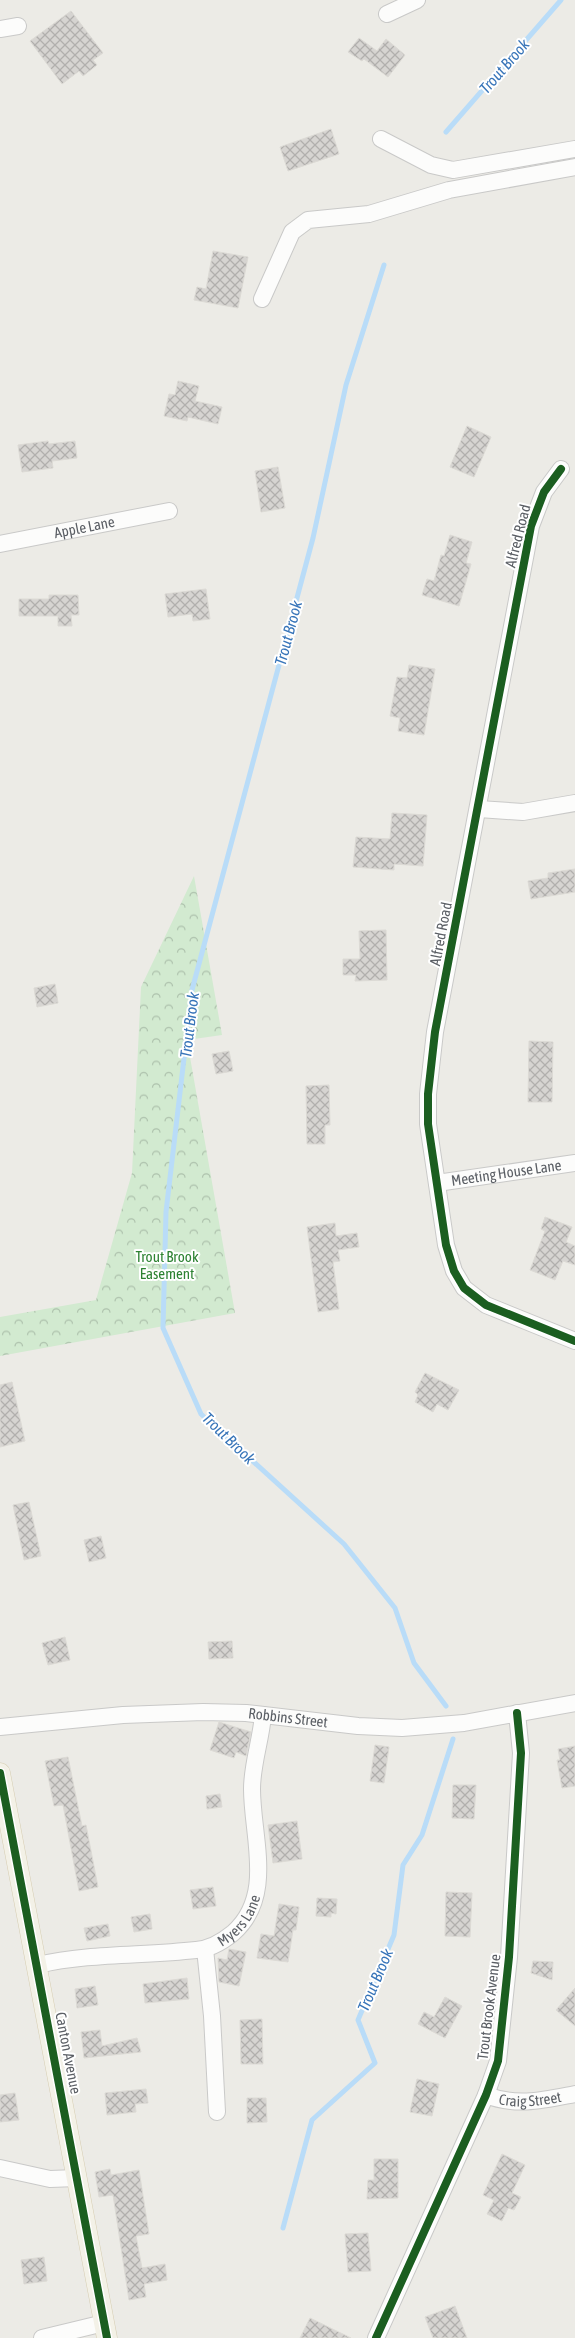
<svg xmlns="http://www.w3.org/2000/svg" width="575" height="2338" font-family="'Asap Condensed',sans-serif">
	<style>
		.forest { fill: url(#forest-crowns) }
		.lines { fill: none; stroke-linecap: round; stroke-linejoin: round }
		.stream { stroke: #b9dcf8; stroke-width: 5 }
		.building { fill: url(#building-cross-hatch); stroke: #dcdad5 }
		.minor-casing { stroke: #c9c9c8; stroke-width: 18 }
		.major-casing { stroke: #d6cdb2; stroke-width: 21 }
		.minor { stroke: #fcfcfb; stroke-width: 16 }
		.major { stroke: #f3f1e7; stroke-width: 20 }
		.cycleway-casing { stroke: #fff; stroke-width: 11 }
		.cycleway { stroke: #1b5e20; stroke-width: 8 }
		.labels { text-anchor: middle; stroke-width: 4; stroke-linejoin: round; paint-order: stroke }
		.street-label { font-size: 15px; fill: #5b5f65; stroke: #fff }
		.park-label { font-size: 15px; fill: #2d8232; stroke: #fff }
		.water-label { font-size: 16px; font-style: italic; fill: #3875b9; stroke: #fff }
	</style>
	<defs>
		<pattern id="forest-crowns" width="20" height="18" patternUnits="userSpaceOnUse" patternTransform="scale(1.25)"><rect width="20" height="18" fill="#d2ead0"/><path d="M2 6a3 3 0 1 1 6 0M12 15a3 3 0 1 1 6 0" fill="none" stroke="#adc1ac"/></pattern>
		<pattern id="building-cross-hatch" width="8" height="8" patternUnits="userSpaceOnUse" patternTransform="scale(1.25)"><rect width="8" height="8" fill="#d6d4d1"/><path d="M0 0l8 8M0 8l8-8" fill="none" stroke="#b1afad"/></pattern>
	</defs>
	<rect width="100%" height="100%" fill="#ecebe6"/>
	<!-- forest -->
	<polygon class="forest" points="194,876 222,1035 187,1040 235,1313 0,1356 0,1317 96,1300 132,1173 141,987"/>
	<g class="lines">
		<!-- stream -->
		<g class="stream">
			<polyline points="446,132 561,0"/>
			<polyline points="384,265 346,385 313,538 192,990 166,1212 163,1328 201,1414 344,1544 395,1608 414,1663 446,1706"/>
			<polyline points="283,2228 312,2120 375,2063 358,2020 394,1935 403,1865 422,1835 453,1739"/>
		</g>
	</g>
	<!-- building -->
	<g class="building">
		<polygon points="71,11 103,53 93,60 97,65 83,76 79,71 62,84 30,41"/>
		<polygon points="359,38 377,51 386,39 405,55 388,77 364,59 362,61 348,52"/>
		<polygon points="331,129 339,154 288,171 280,147"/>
		<polygon points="213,251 248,257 238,308 194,300 197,287 206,289"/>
		<polygon points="178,381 199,386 195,401 222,407 218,424 188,417 187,421 164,416 169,394 175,395"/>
		<polygon points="467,426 491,437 474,477 450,467"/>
		<polygon points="48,441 49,444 75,441 77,458 52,461 53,468 22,472 18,445"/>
		<polygon points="278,467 285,508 261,512 255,471"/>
		<polygon points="450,535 472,542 466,563 471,564 459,606 422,595 427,579 434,581 441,555 444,556"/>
		<polygon points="206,589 210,619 193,621 192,614 168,617 165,594"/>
		<polygon points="49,595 78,595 79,615 71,615 72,626 58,626 58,616 19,616 19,599 49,599"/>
		<polygon points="409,665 435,669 424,735 398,731 400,718 390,716 397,677 407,678"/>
		<polygon points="392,813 427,815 423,866 394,864 394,870 353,867 356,837 390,839"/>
		<polygon points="575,869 575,892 531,899 528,881 548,878 548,873"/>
		<polygon points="386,930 387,980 355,981 356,975 343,975 343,959 360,959 359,931"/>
		<polygon points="55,984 58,1003 37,1007 34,988"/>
		<polygon points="529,1041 553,1042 552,1102 528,1102"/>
		<polygon points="229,1051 233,1071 216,1074 212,1054"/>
		<polygon points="329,1085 330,1125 325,1125 325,1144 307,1144 306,1086"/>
		<polygon points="545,1217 572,1227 566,1242 575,1246 575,1265 563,1261 555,1280 530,1270 545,1231 541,1229"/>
		<polygon points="335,1223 336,1236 357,1233 359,1247 338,1250 340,1261 333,1262 339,1309 318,1312 307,1227"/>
		<polygon points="425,1373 459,1390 448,1410 437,1404 433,1412 415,1402 418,1395 415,1392"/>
		<polygon points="12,1382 25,1441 0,1447 0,1385"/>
		<polygon points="29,1502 41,1556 24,1560 13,1505"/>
		<polygon points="101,1536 106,1558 89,1562 84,1540"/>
		<polygon points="65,1637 70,1660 48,1665 42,1643"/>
		<polygon points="232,1641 233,1658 209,1659 208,1642"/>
		<polygon points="219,1722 251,1732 246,1756 236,1752 234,1758 210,1750"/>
		<polygon points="375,1745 389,1747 384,1783 370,1781"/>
		<polygon points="575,1746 575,1786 562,1788 557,1760 560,1760 558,1749"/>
		<polygon points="68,1757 82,1826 86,1825 98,1887 79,1891 63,1805 54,1806 45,1761"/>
		<polygon points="453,1785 476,1785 474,1819 452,1818"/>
		<polygon points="220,1794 222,1807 207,1809 206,1796"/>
		<polygon points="297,1821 302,1859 273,1863 268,1825"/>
		<polygon points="213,1887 216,1906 193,1909 190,1890"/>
		<polygon points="446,1892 472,1893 470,1937 445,1936"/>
		<polygon points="317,1898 337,1899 336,1914 331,1913 331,1917 316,1916"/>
		<polygon points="279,1904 299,1907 296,1930 293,1930 288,1962 257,1958 261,1934 274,1936"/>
		<polygon points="150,1914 152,1929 134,1932 131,1917"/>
		<polygon points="108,1924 110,1936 87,1941 84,1928"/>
		<polygon points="229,1949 246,1952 239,1986 219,1982 218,1958 227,1960"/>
		<polygon points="533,1961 553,1962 552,1980 531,1973"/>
		<polygon points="187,1978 189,1999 145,2003 143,1984"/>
		<polygon points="95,1986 98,2005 77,2008 75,1989"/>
		<polygon points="575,1988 575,2026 556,2010"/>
		<polygon points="445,1997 462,2006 445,2038 418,2024 424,2012 434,2017"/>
		<polygon points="262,2019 263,2064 241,2064 240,2020"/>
		<polygon points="100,2030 102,2046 137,2038 141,2052 84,2058 81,2032"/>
		<polygon points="417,2079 439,2084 432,2116 410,2112"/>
		<polygon points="146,2089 148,2103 135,2104 136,2112 107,2115 105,2093"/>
		<polygon points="15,2093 19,2120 0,2122 0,2095"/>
		<polygon points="247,2098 266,2098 267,2122 247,2123"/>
		<polygon points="502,2154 525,2165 512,2193 521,2197 514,2210 508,2208 502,2221 487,2214 494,2200 483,2195"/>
		<polygon points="374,2159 398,2159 398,2198 367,2199 368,2180 374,2180"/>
		<polygon points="110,2169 111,2175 139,2170 149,2234 136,2236 142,2268 165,2264 167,2280 144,2284 146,2297 129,2300 113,2195 99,2197 95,2172"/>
		<polygon points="368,2233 371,2271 348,2272 345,2234"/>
		<polygon points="44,2257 47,2281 24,2284 21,2260"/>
		<polygon points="455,2306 467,2338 433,2338 425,2317"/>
		<polygon points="310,2318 351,2338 300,2338"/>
	</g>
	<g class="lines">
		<!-- minor casing -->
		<g class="minor-casing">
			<g id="minor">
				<polyline points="387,14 417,0"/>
				<polyline points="0,29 18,26"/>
				<polyline points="381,139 431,165 453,170 575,149"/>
				<polyline points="262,299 292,232 308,220 369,214 449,190 575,167"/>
				<polyline points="561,469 544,492 531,526 435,1032 428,1094 428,1124 446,1245 454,1271 464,1288 486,1305 575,1341"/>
				<path id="s1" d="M0,544L169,511"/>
				<polyline points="479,809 523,812 575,803"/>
				<path id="s2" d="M437,1183L575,1163"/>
				<path id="s3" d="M0,1727L123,1715L203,1712L246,1713L358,1726L402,1728L464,1723L575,1703"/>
				<polyline points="205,1949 212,2016 217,2112"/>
				<path id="s4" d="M38,1965C89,1953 143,1956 196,1950C210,1949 222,1942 233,1933C275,1896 252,1837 252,1789C252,1764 261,1740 263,1715"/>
				<path id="s5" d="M486,2095C517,2107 544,2100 575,2094"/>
				<polyline points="0,2168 50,2179 77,2178"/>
				<polyline points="42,2338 104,2323"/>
				<polyline points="376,2338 486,2095 498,2061 509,1957 521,1753 517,1713"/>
			</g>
		</g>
		<!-- major casing -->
		<g class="major-casing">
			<polyline id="major" points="0,1773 107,2338"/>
		</g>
		<!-- minor -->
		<use href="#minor" class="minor"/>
		<!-- major -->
		<use href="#major" class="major"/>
		<!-- cycleway casing -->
		<g class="cycleway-casing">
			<g id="cycleway">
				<polyline points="561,469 544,492 531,526 435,1032 428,1094 428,1124 446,1245 454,1271 464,1288 486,1305 575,1341"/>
				<polyline points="0,1773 107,2338"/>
				<polyline points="376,2338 486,2095 498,2061 509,1957 521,1753 517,1713"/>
			</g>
		</g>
		<!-- cycleway -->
		<use href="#cycleway" class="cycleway"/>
	</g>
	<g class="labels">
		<!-- street labels -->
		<g class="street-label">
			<text dy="5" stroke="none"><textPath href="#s1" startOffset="86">Apple Lane</textPath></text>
			<text transform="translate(518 536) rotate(-76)" y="5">Alfred Road</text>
			<text transform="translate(441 934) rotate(-79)" y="5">Alfred Road</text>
			<text dy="5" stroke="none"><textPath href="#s2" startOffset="70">Meeting House Lane</textPath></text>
			<text dy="5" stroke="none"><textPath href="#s3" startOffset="289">Robbins Street</textPath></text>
			<text dy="5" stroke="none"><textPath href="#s4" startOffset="214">Myers Lane</textPath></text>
			<text transform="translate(489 2007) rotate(-83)" y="5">Trout Brook Avenue</text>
			<text transform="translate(68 2053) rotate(79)" y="5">Canton Avenue</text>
			<text dy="5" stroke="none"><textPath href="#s5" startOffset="45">Craig Street</textPath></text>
		</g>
		<!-- park labels -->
		<g class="park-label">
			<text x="167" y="1262">Trout Brook<tspan x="167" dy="17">Easement</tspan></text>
		</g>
		<!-- water labels -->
		<g class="water-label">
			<text transform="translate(504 66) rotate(-49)" y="6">Trout Brook</text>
			<text transform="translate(288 633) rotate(-75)" y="6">Trout Brook</text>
			<text transform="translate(189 1025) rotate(-83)" y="6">Trout Brook</text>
			<text transform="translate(229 1438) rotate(44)" y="6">Trout Brook</text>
			<text transform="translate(375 1980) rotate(-67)" y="6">Trout Brook</text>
		</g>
	</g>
</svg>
